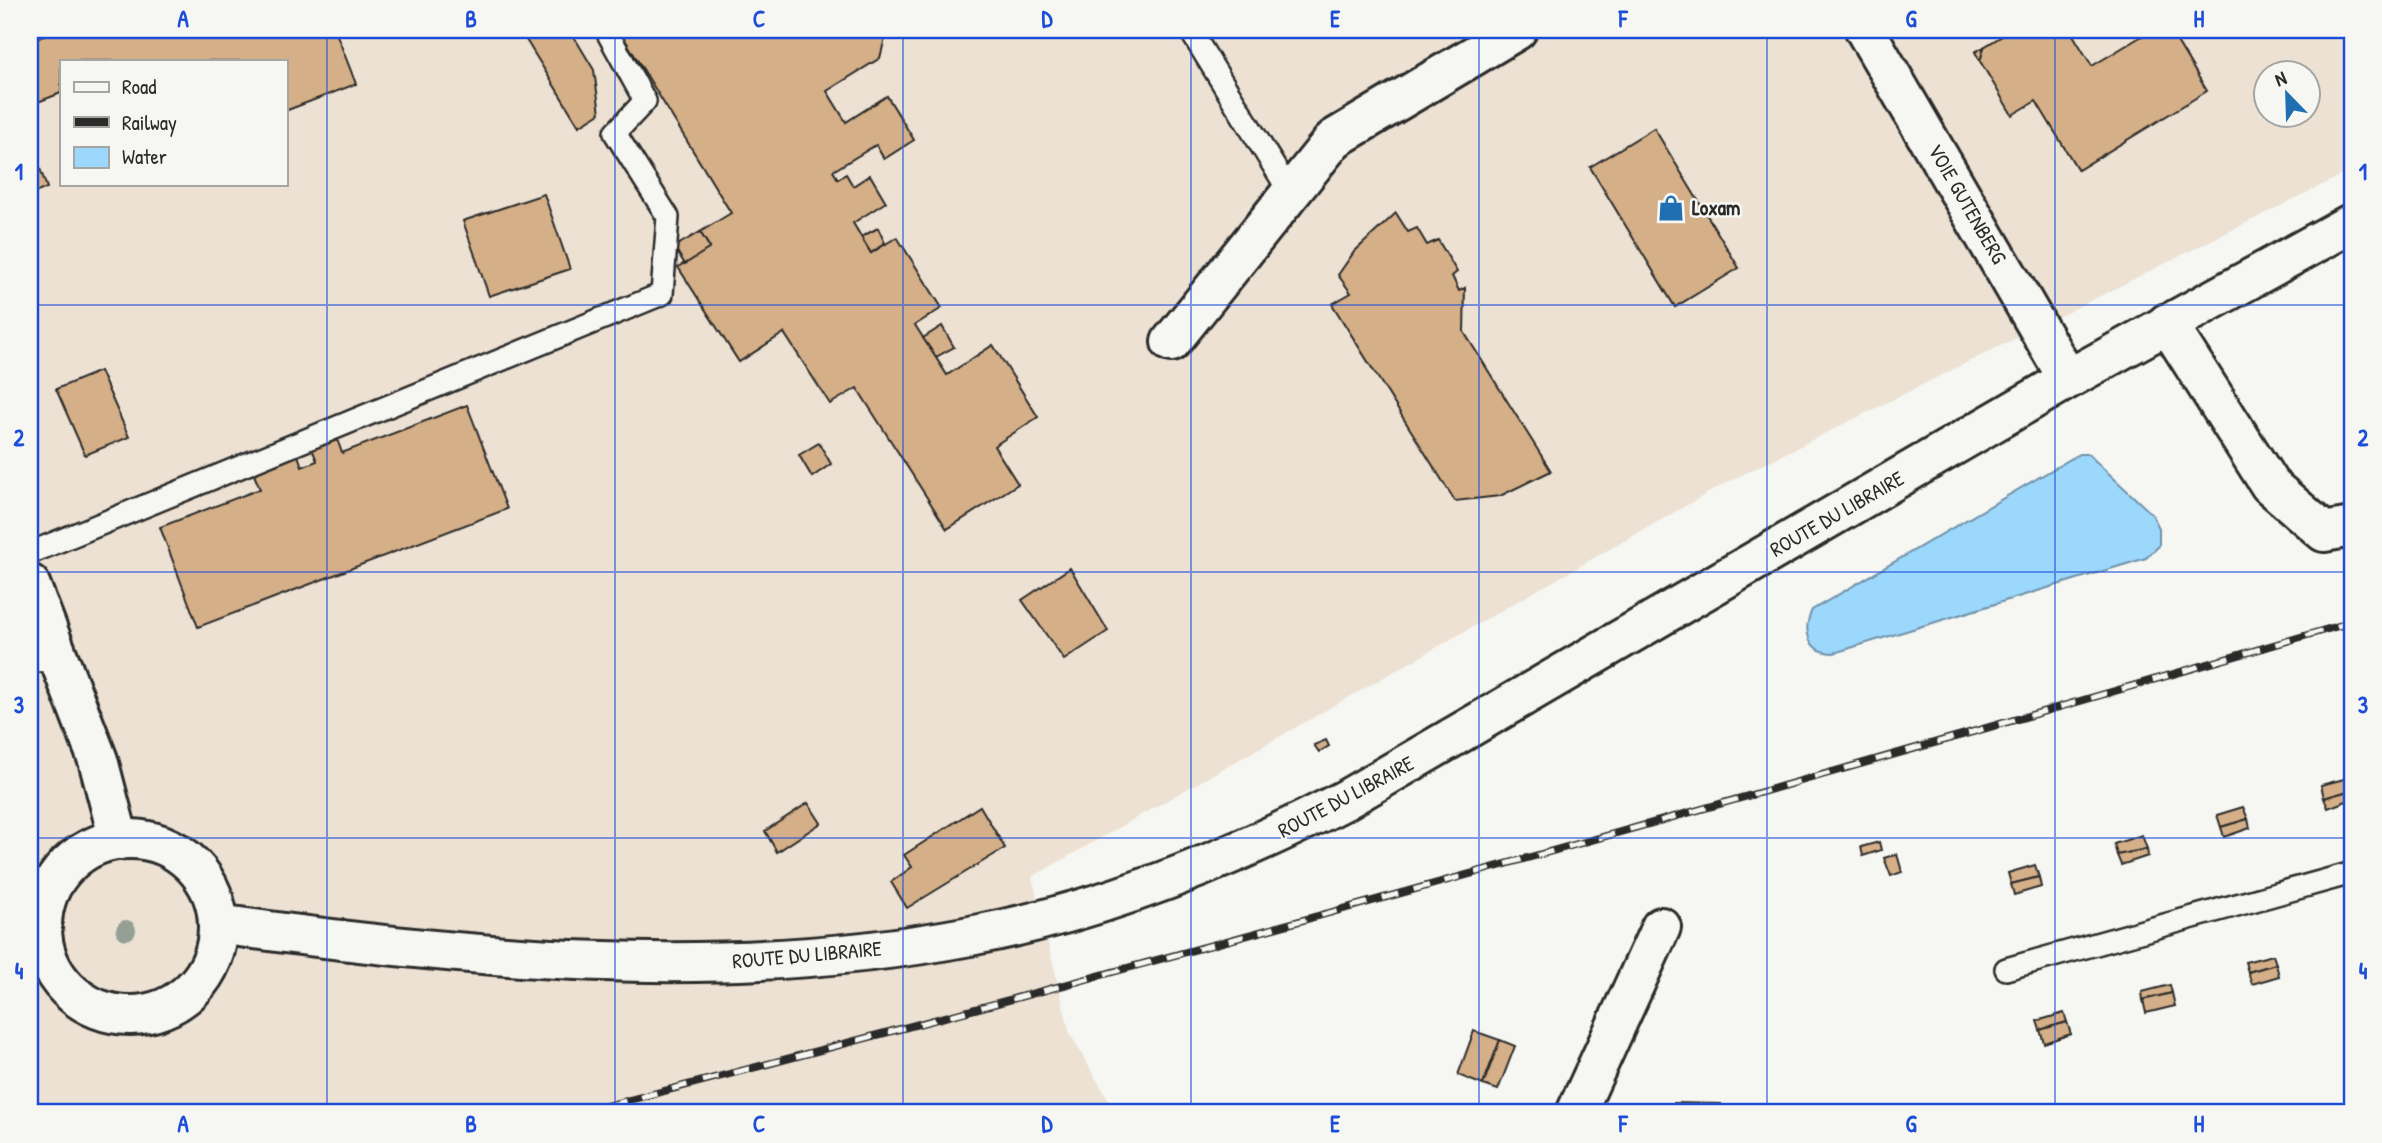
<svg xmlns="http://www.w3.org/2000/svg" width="2382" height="1143" font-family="'Patrick Hand',sans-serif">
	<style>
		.built { fill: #ece1d2; fill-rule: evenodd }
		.water { fill: #9cd7fc; stroke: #6f92a8; stroke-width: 2 }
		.building { fill: #d5af87; stroke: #2b2b2b; stroke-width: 2 }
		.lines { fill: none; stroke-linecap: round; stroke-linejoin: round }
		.lane-casing { stroke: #2b2b2b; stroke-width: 26 }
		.street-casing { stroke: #2b2b2b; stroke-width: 44 }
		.secondary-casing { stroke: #2b2b2b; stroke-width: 44 }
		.lane { stroke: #f6f6f2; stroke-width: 21 }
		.street { stroke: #f6f6f2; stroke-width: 38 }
		.secondary { stroke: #f6f6f2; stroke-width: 38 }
		.rail-casing { stroke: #2b2b2b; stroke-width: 8 }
		.rail { stroke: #f6f6f2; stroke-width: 5; stroke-dasharray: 16; stroke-linecap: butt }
		.tree { fill: #969f96 }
		.grid { fill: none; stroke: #1d4ed8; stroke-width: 2; stroke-opacity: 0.55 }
		.labels { text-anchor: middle; stroke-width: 5; stroke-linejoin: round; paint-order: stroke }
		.street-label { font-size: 21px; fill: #2b2b2b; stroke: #f6f6f2 }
		.poi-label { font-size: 21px; font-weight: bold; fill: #2b2b2b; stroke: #f6f6f2; text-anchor: start }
		.neatline { fill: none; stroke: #1d4ed8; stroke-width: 2.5 }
		.grid-label { font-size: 23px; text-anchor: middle; font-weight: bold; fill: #1d4ed8 }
	</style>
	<rect width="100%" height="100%" fill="#f6f6f2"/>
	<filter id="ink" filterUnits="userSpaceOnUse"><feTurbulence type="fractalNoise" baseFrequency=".0143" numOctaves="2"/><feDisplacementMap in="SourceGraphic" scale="14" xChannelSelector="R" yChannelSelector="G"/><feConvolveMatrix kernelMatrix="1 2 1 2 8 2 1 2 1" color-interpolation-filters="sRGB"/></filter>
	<g filter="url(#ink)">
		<!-- built -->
		<path class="built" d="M30,30H2352V170L1724,484L1032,877L1070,1034L1116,1113H30ZM61,61H285V184H61ZM2266,74H2308V116H2266Z"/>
		<!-- water -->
		<path class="water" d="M2079,454H2088L2152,514L2159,528V546L2146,558L1834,653C1808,653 1802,631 1812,610Z"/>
		<!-- building -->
		<g class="building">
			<polygon points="49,30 335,30 356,84 285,111 285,61 61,61 61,93 30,105 30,42 50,33"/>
			<polygon points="520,30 570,30 594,70 600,113 579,126"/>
			<polygon points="619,30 887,30 880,58 827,91 846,122 887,96 914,140 884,159 876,145 833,171 838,179 846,174 853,186 870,175 886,202 853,223 871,253 897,237 942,308 915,325 947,375 993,345 1038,417 994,446 1018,484 947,529 857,388 830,404 784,333 739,362 678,267 710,248 700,232 731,213"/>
			<polygon points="2012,30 2033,30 2036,35 2045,30 2070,30 2092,66 2152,30 2170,30 2207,91 2078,170 2036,101 2012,115 1980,61 1984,47"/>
			<polygon points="1984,47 1980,61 1975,52"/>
			<polygon points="1654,128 1739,268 1675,307 1590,167"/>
			<polygon points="30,141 47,188 30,195"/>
			<polygon points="544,194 570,269 489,296 463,221"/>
			<polygon points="1396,213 1408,232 1417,228 1427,245 1438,240 1457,272 1452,276 1459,291 1465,288 1464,332 1551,471 1500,496 1455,501 1332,304 1351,293 1338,275 1354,252"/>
			<polygon points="878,228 885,243 871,253 861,237"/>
			<polygon points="700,232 710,248 685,264 674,247"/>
			<polygon points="942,326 954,347 936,357 923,338"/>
			<polygon points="100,371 129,437 85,455 56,389"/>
			<polygon points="467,405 507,509 198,627 160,527 260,489 252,470 297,452 302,467 317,461 311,446 336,436 342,453"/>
			<polygon points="819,443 831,464 812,477 799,455"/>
			<polygon points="1070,568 1108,631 1064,660 1022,600"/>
			<polygon points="1326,740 1329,746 1319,752 1314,745"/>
			<polygon points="2348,778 2352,790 2324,798 2321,785"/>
			<polygon points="2352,790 2352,799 2328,808 2324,798"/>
			<polygon points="808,803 821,823 777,852 765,831"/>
			<polygon points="980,806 1005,848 907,908 891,882 912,867 904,855"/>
			<polygon points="2243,807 2248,819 2221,827 2217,815"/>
			<polygon points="2248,819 2250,828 2224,837 2221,827"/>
			<polygon points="2142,835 2147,849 2117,855 2114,844"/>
			<polygon points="1879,842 1881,850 1863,856 1861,847"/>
			<polygon points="2147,849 2148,856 2121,865 2117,855"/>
			<polygon points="1897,854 1902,872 1891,876 1884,858"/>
			<polygon points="2035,865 2039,877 2011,884 2008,873"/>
			<polygon points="2039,877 2041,887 2014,895 2011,884"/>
			<polygon points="2273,955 2276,964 2248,972 2245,962"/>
			<polygon points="2276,964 2279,976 2252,984 2248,972"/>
			<polygon points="2170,985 2172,993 2143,1000 2142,992"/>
			<polygon points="2172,993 2175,1006 2146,1013 2143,1000"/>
			<polygon points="2064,1013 2067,1022 2040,1030 2037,1021"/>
			<polygon points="2067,1022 2071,1034 2044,1043 2040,1030"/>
			<polygon points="1474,1031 1500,1040 1483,1085 1458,1075"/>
			<polygon points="1500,1040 1515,1046 1498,1090 1483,1085"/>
			<polygon points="1674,1103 1721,1104 1720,1113 1674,1113"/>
		</g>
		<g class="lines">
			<!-- lane casing -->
			<g class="lane-casing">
				<g id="lane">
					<polyline points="1190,30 1291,194"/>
					<polyline points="30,553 662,294 668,217 615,133 645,101 606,30"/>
					<polyline points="30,661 59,660"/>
					<polyline points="2006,969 2352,873"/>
				</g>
			</g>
			<!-- street casing -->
			<g class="street-casing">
				<g id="street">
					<polyline points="1865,30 2068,379"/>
					<polyline points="2167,323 2270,485 2324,532 2352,527"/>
					<polyline points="1171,342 1334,139 1517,30"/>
					<polyline points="30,584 98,760 119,840"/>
					<polyline points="1576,1113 1661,927"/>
				</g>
			</g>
			<!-- secondary casing -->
			<g class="secondary-casing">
				<g id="secondary">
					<circle cx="130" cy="927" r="88"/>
					<path d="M218,924C465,959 723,983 970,936C1100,912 1227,861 1345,800L2068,379L2352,223"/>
				</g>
			</g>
			<!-- lane -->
			<use href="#lane" class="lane"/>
			<!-- street -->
			<use href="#street" class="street"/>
			<!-- secondary -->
			<use href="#secondary" class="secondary"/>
			<!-- rail casing -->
			<g class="rail-casing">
				<path id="rail" d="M579,1113C1173,960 1764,794 2352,622"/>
			</g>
			<!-- rail -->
			<use href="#rail" class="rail"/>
		</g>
		<!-- trees -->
		<circle class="tree" cx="126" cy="930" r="10"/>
	</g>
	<!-- grid -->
	<path class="grid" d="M327,30V1113M615,30V1113M903,30V1113M1191,30V1113M1479,30V1113M1767,30V1113M2055,30V1113M30,305H2352M30,572H2352M30,838H2352"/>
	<!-- icons -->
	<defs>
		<g id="shop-bare" transform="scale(2.1)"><path d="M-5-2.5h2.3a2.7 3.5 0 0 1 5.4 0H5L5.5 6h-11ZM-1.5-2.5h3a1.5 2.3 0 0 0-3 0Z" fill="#1f6fb2" stroke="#f6f6f2" stroke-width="2.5" paint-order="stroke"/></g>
	</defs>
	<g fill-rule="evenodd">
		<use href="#shop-bare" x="1671" y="208"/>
	</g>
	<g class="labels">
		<!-- street labels -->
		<g class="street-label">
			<text transform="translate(1967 204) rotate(60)" y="7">VOIE GUTENBERG</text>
			<text transform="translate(1837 514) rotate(-30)" y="7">ROUTE DU LIBRAIRE</text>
			<text transform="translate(1346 797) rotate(-28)" y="7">ROUTE DU LIBRAIRE</text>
			<text transform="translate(807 955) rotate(-5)" y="7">ROUTE DU LIBRAIRE</text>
		</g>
		<!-- poi labels -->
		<g class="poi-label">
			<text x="1692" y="215">Loxam</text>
		</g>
	</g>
	<!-- margin -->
	<rect width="2382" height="1143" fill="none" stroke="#f6f6f2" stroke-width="77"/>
	<!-- legend -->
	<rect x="60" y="60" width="228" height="126" fill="#f6f6f2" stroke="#a5a5a2" stroke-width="2"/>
	<rect x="74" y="82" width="35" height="10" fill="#f6f6f2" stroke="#a5a5a2" stroke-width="2"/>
	<text x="122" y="94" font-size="21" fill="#2b2b2b">Road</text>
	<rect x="74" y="117" width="35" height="10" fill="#2b2b2b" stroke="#a5a5a2" stroke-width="2"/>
	<text x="122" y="130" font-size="21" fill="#2b2b2b">Railway</text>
	<rect x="74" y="147" width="35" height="21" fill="#9cd7fc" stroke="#a5a5a2" stroke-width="2"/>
	<text x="122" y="164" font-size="21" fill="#2b2b2b">Water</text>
	<!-- north arrow -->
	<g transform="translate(2287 94) rotate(337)"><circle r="33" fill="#f6f6f2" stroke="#a5a5a2" stroke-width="2"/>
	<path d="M0-5L12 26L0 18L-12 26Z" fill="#1f6fb2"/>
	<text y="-10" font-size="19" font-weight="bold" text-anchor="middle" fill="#2b2b2b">N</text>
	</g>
	<rect x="38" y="38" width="2306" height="1066" class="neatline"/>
	<g class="grid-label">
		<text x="183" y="27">A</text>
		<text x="471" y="27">B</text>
		<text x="759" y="27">C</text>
		<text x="1047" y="27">D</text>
		<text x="1335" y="27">E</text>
		<text x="1623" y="27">F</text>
		<text x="1911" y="27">G</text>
		<text x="2199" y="27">H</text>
		<text x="19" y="180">1</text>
		<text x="2363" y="180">1</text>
		<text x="19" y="446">2</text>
		<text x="2363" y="446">2</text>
		<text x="19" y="713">3</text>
		<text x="2363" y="713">3</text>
		<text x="19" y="979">4</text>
		<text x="2363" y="979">4</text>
		<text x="183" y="1132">A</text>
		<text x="471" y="1132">B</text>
		<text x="759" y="1132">C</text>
		<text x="1047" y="1132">D</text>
		<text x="1335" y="1132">E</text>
		<text x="1623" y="1132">F</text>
		<text x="1911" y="1132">G</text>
		<text x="2199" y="1132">H</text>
	</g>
</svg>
